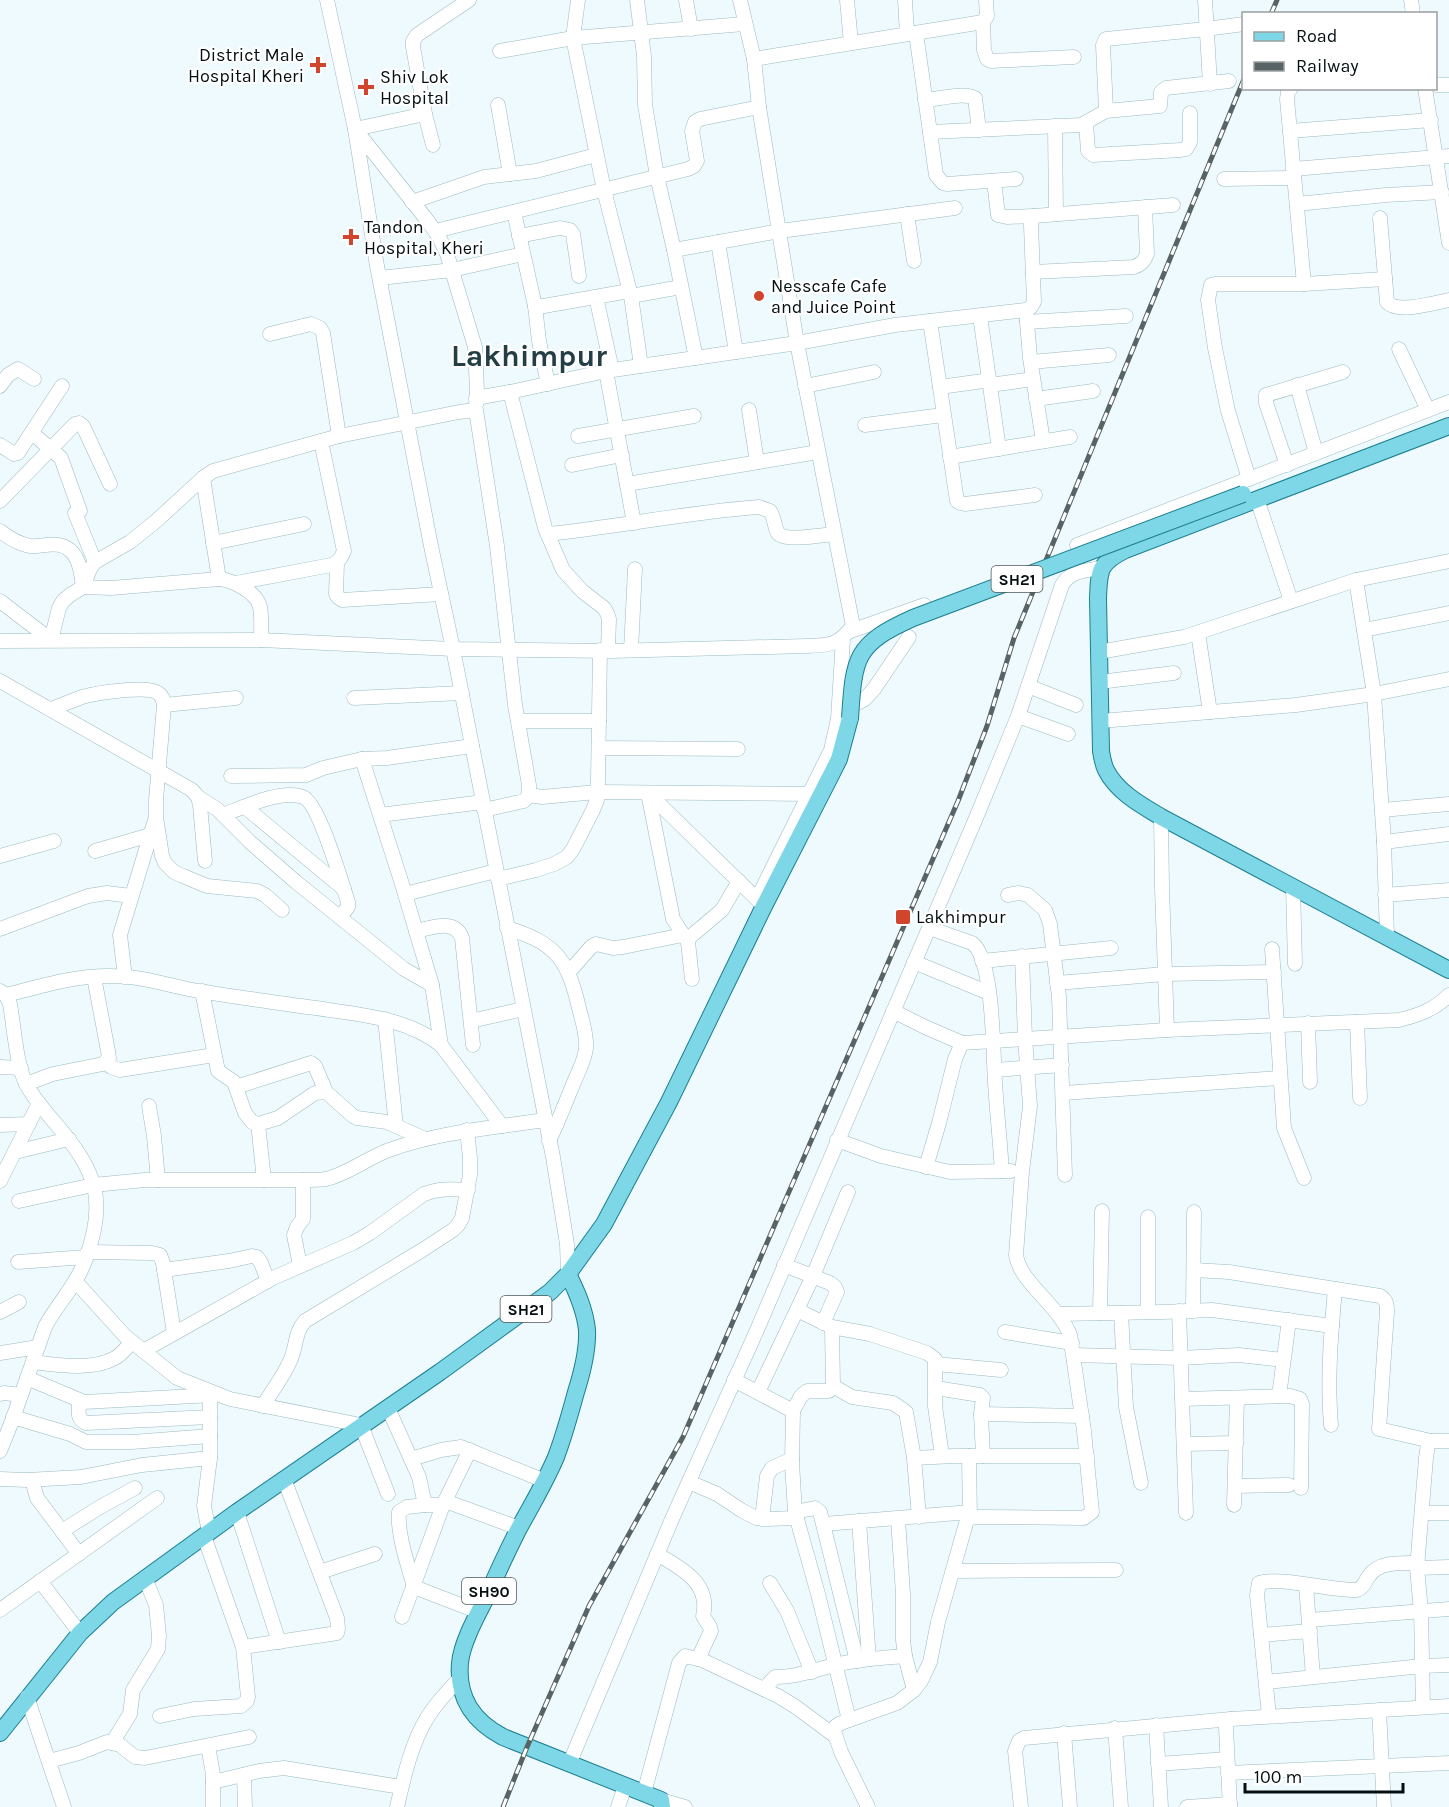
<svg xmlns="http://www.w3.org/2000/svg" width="1449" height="1807" font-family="Karla,sans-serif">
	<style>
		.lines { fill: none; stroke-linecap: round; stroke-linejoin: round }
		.minor-casing { stroke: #9bbac0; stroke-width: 15 }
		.major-casing { stroke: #1c7f90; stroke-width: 18 }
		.minor { stroke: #fff; stroke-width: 14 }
		.major { stroke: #7ed7e6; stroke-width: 16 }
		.rail-casing { stroke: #586365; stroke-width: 5 }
		.rail { stroke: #fff; stroke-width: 3; stroke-dasharray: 9; stroke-linecap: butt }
		.major-bridge-casing { stroke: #1c7f90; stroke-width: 18; stroke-linecap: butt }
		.major-bridge { stroke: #7ed7e6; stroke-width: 16 }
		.poi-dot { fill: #d0452b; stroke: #fff; stroke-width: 2 }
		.labels { text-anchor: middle; stroke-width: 4.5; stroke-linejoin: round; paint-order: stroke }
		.shield { fill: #fff; stroke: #505758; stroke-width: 1.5 }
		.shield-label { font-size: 16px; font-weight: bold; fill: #050f11 }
		.poi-label { font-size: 18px; fill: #050f11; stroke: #fff; text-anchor: start }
		.town-label { font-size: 30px; font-weight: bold; fill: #233e44; stroke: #fff }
	</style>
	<rect width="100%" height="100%" fill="#eefafd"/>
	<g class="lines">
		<!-- minor casing -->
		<g class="minor-casing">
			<g id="minor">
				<polyline points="327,0 355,129 377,266 431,546 453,649 553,1157 567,1244 568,1274"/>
				<polyline points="469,0 417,35 413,41 413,47 425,114 355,129 427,220 439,237 447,254 475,347 477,391 476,405"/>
				<polyline points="578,0 573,38 604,190 631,296 681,287"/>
				<polyline points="637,0 644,56 645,105 657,176 674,250 696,358"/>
				<polyline points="686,0 691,29"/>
				<polyline points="847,0 851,43"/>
				<polyline points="905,0 907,34"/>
				<polyline points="1205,0 1210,84"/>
				<polyline points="1411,0 1413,14"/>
				<polyline points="983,22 984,50 987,59 991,61 1074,57"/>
				<polyline points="916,33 936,175 943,183 947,184 1016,179"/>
				<polyline points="500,51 573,38 744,24"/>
				<polyline points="754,59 983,22 987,16 986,0"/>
				<polyline points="1436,85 1449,85"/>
				<polyline points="1291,88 1288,92 1287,99 1304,284"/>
				<polyline points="1425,88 1449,243"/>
				<path d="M925,100C940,99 962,92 975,98L979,130"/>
				<polyline points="498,105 510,174"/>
				<polyline points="1106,111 1103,45 1106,39 1206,29 1244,24"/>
				<polyline points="425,114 433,145"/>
				<polyline points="1086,123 1088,151 1093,155 1181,150 1186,149 1190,142 1190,113"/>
				<polyline points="1055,126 1056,214"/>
				<polyline points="1290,131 1431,120"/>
				<polyline points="930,132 1081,125 1106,111 1160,106 1161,92 1166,88 1229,81"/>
				<polyline points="1293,169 1449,156"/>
				<polyline points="1224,179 1294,178"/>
				<polyline points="994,181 998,215 1007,217 1034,216"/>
				<polyline points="412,202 484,177 536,171 596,155"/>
				<polyline points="1297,204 1386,195 1442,192"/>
				<polyline points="514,212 535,306 538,307 629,291"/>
				<polyline points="907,214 914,261"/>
				<path d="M1380,218L1387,302C1397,314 1434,303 1449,300"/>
				<polyline points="435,231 688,169 694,166 697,161 692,131 695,122 700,119 759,107"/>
				<polyline points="519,236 560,228 570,230 573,234 579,276"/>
				<polyline points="718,242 736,352"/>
				<polyline points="674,250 780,231 955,208"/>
				<path d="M1033,272L1134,267C1142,264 1144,261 1147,254L1145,207"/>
				<polyline points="380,278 452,270 523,254"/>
				<polyline points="631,296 641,366"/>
				<polyline points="596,297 612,370"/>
				<polyline points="535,306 539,341 548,384"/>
				<polyline points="1026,310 1030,358 1043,441"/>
				<polyline points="980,316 999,449"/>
				<polyline points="930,321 957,501 960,503 965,504 1035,495"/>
				<polyline points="1027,322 1126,316"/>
				<polyline points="270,334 311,324 320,328 323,333 339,436"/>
				<polyline points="1399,349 1428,410"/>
				<polyline points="1031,362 1109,355"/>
				<polyline points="606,371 634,523"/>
				<polyline points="990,385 1033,379"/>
				<polyline points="1297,385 1316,453"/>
				<polyline points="0,386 8,375 18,369 34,379"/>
				<polyline points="805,386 874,372"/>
				<polyline points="940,387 990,380"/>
				<polyline points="510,392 545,528 563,570 582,591 604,608 607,613 609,619 608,650"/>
				<polyline points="476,398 510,392 606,371 797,343 895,325 1026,310 1031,307 1034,302 1031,225 1032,219 1034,216 1173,205"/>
				<polyline points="1036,399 1093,391"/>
				<polyline points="749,410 757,462"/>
				<polyline points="865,425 943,415"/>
				<polyline points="32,433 61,458 80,511"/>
				<polyline points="578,436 694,416"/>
				<polyline points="0,445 14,454 18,453 62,386"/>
				<polyline points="950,457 1070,437"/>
				<polyline points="572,465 622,455"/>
				<polyline points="1287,465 1266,403 1266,395 1343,372"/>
				<polyline points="203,478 219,579"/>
				<polyline points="1249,479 1228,411 1215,348 1208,300 1211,285 1215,284 1304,284 1385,279"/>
				<polyline points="627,484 818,452"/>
				<polyline points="1257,499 1291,601"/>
				<polyline points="0,501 75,424 79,423 83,426 110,484"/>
				<polyline points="75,513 95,562"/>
				<path d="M0,531C9,538 19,544 30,546C39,547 49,543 59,545C79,549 81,571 83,587L111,588L219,579C232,580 257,592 260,607C262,617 261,629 261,640"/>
				<path d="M548,534C618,527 688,512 759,507L770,511C775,518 774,527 778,533C783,542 824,535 834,534"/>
				<polyline points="213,543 304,524"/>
				<polyline points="1077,545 1449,402"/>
				<polyline points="337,563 336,594 338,597 342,600 441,594"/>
				<polyline points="1356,580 1374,694 1384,842 1387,937"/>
				<path d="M236,583L331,565C339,562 341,558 344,551L321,441"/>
				<polyline points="0,601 51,640"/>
				<polyline points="1364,630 1449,613"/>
				<polyline points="848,632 924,605"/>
				<polyline points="1198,633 1210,712"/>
				<polyline points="51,640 59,608 63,601 70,595 83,587 90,569 95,562 130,542 155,522 203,478 213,471 339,436 459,412 476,410 497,546 515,705 529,785 529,795 524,801 484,810"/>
				<path d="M0,641L261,640L453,649L611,651L806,646C830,645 837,646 853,626L797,343L759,107L754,59L740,0"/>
				<polyline points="631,650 635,569"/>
				<polyline points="1099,652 1184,637 1356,580 1449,561"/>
				<polyline points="0,681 192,790 198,797 200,805 205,861"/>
				<polyline points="1099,682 1174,673"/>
				<polyline points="1028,686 1076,705"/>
				<polyline points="354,698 462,693"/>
				<polyline points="164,705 236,698"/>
				<path d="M51,709C61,705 72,701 82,697C96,693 147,685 158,693C163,696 163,700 164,705L156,800V817L162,856L165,863L174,872L183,876L207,886L257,891L265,895L282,910"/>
				<polyline points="844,710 865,699 874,689 909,637"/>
				<polyline points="1018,716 1068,734"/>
				<polyline points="518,721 599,721"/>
				<polyline points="1100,721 1296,705 1374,694 1449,679"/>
				<polyline points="599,748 738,749"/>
				<polyline points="362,759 402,884 432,985 441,1045"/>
				<polyline points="231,776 306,775 323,768 362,759 387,758 472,746"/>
				<polyline points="648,793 763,905"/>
				<polyline points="648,793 673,919 688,942"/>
				<polyline points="529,795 542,797 597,792 808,794"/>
				<polyline points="198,797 217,809 250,842 296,882 404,969 432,985"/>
				<polyline points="245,807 344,889"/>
				<polyline points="1382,810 1449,804"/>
				<path d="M223,815C244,807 281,789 303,797C319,803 342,884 348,902V907L340,917"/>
				<polyline points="380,815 483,802"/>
				<polyline points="1161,817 1162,888 1167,1030"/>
				<polyline points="1384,842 1449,834"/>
				<polyline points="95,851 150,835"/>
				<polyline points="0,856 54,841"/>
				<polyline points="498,879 536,870 554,864 567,857 573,849 593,810 597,800 598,781 600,650"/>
				<polyline points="1293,887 1295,964"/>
				<polyline points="405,894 496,871"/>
				<polyline points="1008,895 1019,893 1028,895 1045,910 1050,924 1059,997 1065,1175"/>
				<polyline points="1385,895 1449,890"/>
				<polyline points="757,899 831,750 838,719 843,639"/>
				<path d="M507,928C559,944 568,961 580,1012C583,1023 587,1036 586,1048C585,1059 579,1071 574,1082C566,1102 558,1122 549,1141"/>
				<path d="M929,928L972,943C994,958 993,1055 995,1083C997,1112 1000,1142 1002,1171"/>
				<polyline points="0,929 88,896 107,893 131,896"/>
				<path d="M416,931C432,928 455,918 462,938L473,1045"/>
				<polyline points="1272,949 1284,1128 1304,1178"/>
				<polyline points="982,961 1111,948"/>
				<polyline points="914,962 989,993"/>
				<polyline points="569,972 591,947 596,944 613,948 623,947 683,935"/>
				<polyline points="125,977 120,935 155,820"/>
				<polyline points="692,979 688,942 690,937 722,910 739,881"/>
				<polyline points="1057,983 1165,974 1274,972"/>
				<path d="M0,991L6,995L10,1004C14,1027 16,1063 26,1084C34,1099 45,1111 56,1124C96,1171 108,1200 85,1261C76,1286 57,1304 45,1327L12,1421L0,1451"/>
				<polyline points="202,991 218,1071 234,1082 245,1113 252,1122 258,1124 278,1118 315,1093 326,1092 353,1116 357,1118 387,1122 425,1139"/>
				<path d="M6,995C41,986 76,975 113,976C142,976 170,986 198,991C238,997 277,1003 316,1008C360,1015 405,1017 441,1045L502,1126L545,1120"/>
				<polyline points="893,1011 925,1027 962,1043"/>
				<polyline points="385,1019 396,1126"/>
				<polyline points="471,1021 523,1009"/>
				<polyline points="1357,1022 1360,1098"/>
				<polyline points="1308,1023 1310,1082"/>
				<polyline points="107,1062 111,1067 120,1070 214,1055"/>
				<polyline points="0,1067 21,1068"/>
				<polyline points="995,1070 1062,1065"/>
				<polyline points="26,1084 53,1074 103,1064 109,1058 108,1051 94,977"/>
				<polyline points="236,1087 311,1063 315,1066 326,1092"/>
				<polyline points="1063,1093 1279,1078"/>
				<polyline points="149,1106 154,1136 158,1180"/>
				<polyline points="258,1124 264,1180"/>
				<polyline points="0,1125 29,1124"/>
				<polyline points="837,1140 881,1156 950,1172 1011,1171"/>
				<polyline points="15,1152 69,1139"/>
				<path d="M926,1167L939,1123L955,1059L962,1043L1167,1030L1399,1020C1419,1015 1434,1010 1449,995"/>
				<polyline points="0,1181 39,1103"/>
				<path d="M19,1201L93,1185L145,1180H303C310,1180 318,1180 326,1179C348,1174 367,1158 389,1150C425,1137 464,1131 502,1126"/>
				<polyline points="88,1252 152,1253 160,1255 163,1263 174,1333"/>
				<polyline points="18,1262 86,1257"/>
				<polyline points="784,1265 830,1283 835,1287 837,1292 823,1323"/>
				<polyline points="300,1266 294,1235 297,1227 303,1219 303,1180"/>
				<polyline points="164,1270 229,1261 252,1256 257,1257 261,1263 268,1281"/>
				<path d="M1194,1270L1229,1272L1380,1296C1386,1300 1387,1303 1387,1311L1379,1429L1431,1441"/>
				<polyline points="76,1282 125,1336 177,1378 230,1399 361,1425 388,1494"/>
				<polyline points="797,1310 832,1327 870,1334 927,1353 935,1359 935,1406 942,1456"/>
				<polyline points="1179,1311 1186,1513"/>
				<polyline points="1193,1311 1194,1212"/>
				<polyline points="0,1312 19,1302"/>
				<polyline points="1148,1312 1148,1217"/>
				<polyline points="1100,1313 1102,1211"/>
				<polyline points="1121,1313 1126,1407 1141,1483"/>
				<polyline points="1059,1314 1163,1312 1212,1310 1332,1326"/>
				<polyline points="1005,1332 1072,1343"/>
				<path d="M143,1351L273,1278L353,1243L370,1233L424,1194C439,1188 452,1189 468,1190"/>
				<polyline points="0,1353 38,1347"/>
				<polyline points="1074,1355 1180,1358 1239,1355 1283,1360"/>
				<path d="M33,1362C57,1365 92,1371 115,1358C121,1355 127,1347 132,1342"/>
				<polyline points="936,1364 1001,1370"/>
				<polyline points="27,1378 84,1402 213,1395"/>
				<polyline points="734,1380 793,1411 792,1463 795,1512 818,1594 849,1720"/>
				<polyline points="833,1386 852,1397 893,1403 906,1412 914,1458 919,1517"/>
				<polyline points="936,1388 980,1395 983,1398 981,1414 983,1456"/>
				<polyline points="758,1392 813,1276 848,1192"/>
				<polyline points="0,1394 4,1393 21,1395"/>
				<polyline points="1279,1396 1289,1320"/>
				<polyline points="1182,1399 1290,1396 1300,1399 1302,1404 1301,1488"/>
				<path d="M79,1401C79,1410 76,1419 86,1423L210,1417"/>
				<path d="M263,1406C272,1391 283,1377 290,1361C297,1347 294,1333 305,1321L424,1249L453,1230L458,1225L462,1218L470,1175V1158L467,1130"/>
				<polyline points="388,1408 419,1477 425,1505 443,1505 402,1617"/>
				<polyline points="793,1411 801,1396 807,1391 829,1391 833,1386 832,1327"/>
				<polyline points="981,1414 1082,1416"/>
				<polyline points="13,1417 70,1434 86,1442 132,1442 210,1436"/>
				<path d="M1331,1425C1327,1380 1331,1334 1335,1289"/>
				<polyline points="1184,1444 1236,1443"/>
				<polyline points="969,1456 970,1518"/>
				<polyline points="914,1458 954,1456 1087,1456"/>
				<polyline points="411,1459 441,1450 461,1447 545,1481"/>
				<polyline points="0,1479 27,1480 81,1477 142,1465 210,1458"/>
				<polyline points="32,1480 37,1498 79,1554"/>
				<polyline points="689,1482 717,1494 741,1510 756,1518 767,1519 797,1518"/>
				<polyline points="1235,1486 1289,1485"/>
				<polyline points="445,1501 519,1528"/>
				<path d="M425,1505L407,1507L399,1512C397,1534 408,1565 414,1587L479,1612"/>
				<polyline points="443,1505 470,1450"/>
				<polyline points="1234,1505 1237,1398"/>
				<polyline points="237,1512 279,1642"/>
				<polyline points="795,1512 815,1508 820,1512 857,1661"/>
				<polyline points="1422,1513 1449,1513"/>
				<polyline points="762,1519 767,1476 772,1468 792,1459"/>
				<polyline points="898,1519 903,1594 903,1640 905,1656 914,1690"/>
				<polyline points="859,1521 869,1659"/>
				<polyline points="824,1524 970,1512"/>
				<polyline points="62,1531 100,1507 135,1488"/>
				<polyline points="209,1532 204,1506 210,1458 210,1395"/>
				<path d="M657,1554C681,1568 711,1583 703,1616L710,1627L711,1631L698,1659"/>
				<polyline points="1417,1568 1449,1567"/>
				<polyline points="953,1571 1116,1570"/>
				<polyline points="320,1572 375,1554"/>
				<polyline points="40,1581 80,1633"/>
				<polyline points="770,1583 787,1611 812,1672"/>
				<polyline points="1306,1585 1313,1677"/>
				<polyline points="0,1610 157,1498"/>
				<polyline points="1309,1620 1449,1609"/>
				<polyline points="1261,1635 1310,1631"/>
				<polyline points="243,1647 331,1634 337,1633 338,1629 337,1618 284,1479"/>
				<polyline points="1266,1682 1422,1666 1449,1665"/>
				<path d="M764,1689L775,1677C798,1677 813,1670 835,1665C858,1659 882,1658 905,1656"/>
				<polyline points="27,1697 64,1807"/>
				<polyline points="1423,1707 1421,1611 1417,1568 1426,1458 1428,1444 1431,1441 1449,1441"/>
				<polyline points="1379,1710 1384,1807"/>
				<polyline points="160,1716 194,1709 241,1706 247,1701 248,1697 243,1647 204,1536"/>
				<path d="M1269,1716L1257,1595L1259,1583C1278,1576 1332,1591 1357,1590C1365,1587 1364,1582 1369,1576C1379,1561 1401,1563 1418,1563"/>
				<polyline points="1156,1725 1161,1807"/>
				<polyline points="1115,1728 1121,1807"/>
				<polyline points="1064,1733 1070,1807"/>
				<polyline points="112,1743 130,1714 133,1690 158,1649 159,1636 156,1605 145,1578"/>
				<polyline points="208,1746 213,1774 213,1807"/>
				<polyline points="49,1761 79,1753 107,1742 120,1745 135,1757 145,1758 249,1737"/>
				<path d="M570,1762L672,1519L757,1330L976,818L1018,716L1062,585C1071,570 1085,571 1101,568"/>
				<polyline points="1158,1764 1227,1759"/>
				<polyline points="1228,1773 1449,1763"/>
				<polyline points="244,1775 245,1807"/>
				<polyline points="213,1782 259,1771 284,1768 401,1787"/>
				<polyline points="644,1793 679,1663 685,1656 702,1660 778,1696 796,1707 835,1736"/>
				<polyline points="661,1800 685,1807"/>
				<path d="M397,1807C404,1777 411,1744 427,1718C436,1703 449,1690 460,1678"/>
				<polyline points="618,1807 625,1786"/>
				<path d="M868,1807L841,1752L834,1731L836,1726L841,1723L897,1703L914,1690L921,1681L930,1662L938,1622L967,1520L970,1518L979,1517L1084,1518L1092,1512L1084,1431L1070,1335C1058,1304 1020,1283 1016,1255L1022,1172L1030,1106L1025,1038L1022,956"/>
				<polyline points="1021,1807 1015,1751 1019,1741 1024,1738 1231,1719"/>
				<polyline points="1187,1807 1230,1804"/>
				<polyline points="1230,1807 1226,1728 1227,1722 1231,1719 1449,1706"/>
			</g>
		</g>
		<!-- major casing -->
		<g class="major-casing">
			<g id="major">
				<path d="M1449,426L1125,550C1099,563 1099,570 1098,599L1101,751C1102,757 1103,764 1106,770C1117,792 1141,805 1161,817L1449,970"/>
				<path d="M568,1274C577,1292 585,1310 587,1330C588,1351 582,1373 576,1392C570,1414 564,1436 556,1457C545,1483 531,1506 518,1530C508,1550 498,1571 489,1592C479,1612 462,1641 460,1663C457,1698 473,1721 503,1737L661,1800L662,1807"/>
				<polyline points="0,1733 80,1633 113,1602 237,1512 440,1372 550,1292 568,1274 604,1224 629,1177 669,1102 764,906 831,775 839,759 850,718"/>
			</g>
		</g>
		<!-- minor -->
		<use href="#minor" class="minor"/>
		<!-- major -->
		<use href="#major" class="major"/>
		<!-- rail casing -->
		<g class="rail-casing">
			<g id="rail">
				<polyline points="1271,14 1277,0"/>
				<polyline points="503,1807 527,1747 589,1606 683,1437 958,801 987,726 1014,638 1244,79"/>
			</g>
		</g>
		<!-- rail -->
		<use href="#rail" class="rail"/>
		<!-- major-bridge casing -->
		<g class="major-bridge-casing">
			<path id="major-bridge" d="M850,718C854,657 855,644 913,618L1243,494"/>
		</g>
		<!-- major-bridge -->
		<use href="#major-bridge" class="major-bridge"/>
	</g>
	<!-- markers -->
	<g class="poi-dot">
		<path d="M315 56h6v6h6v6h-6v6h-6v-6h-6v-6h6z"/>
		<path d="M363 78h6v6h6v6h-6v6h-6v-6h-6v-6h6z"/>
		<path d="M348 228h6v6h6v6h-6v6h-6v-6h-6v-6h6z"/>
		<circle cx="759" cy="296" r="6"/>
		<rect x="895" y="909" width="16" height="16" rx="3"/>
	</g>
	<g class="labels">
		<!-- shield labels -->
		<g class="shield">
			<rect x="991.5" y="566" width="51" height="26" rx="4.5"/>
			<rect x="500.5" y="1296" width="51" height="26" rx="4.5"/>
			<rect x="462" y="1578" width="54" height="26" rx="4.5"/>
		</g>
		<g class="shield-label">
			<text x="1017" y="585">SH21</text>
			<text x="526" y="1315">SH21</text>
			<text x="489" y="1597">SH90</text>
		</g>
		<!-- poi labels -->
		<g class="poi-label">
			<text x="304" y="61" text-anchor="end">District Male<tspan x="304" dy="21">Hospital Kheri</tspan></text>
			<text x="380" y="83">Shiv Lok<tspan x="380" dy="21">Hospital</tspan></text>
			<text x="364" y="233">Tandon<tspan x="364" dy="21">Hospital, Kheri</tspan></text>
			<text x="771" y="292">Nesscafe Cafe<tspan x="771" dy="21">and Juice Point</tspan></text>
			<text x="916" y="923">Lakhimpur</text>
		</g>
		<!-- town labels -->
		<g class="town-label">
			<text x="529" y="366">Lakhimpur</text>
		</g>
	</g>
	<!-- legend -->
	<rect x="1242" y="12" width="195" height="78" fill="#ffffff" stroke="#9b9fa0" stroke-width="1.5"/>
	<rect x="1254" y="32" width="30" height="9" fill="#7ed7e6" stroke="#9b9fa0" stroke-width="1.5"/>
	<text x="1296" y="42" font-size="18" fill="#050f11">Road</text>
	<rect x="1254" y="62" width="30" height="9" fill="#586365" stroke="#9b9fa0" stroke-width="1.5"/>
	<text x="1296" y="72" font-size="18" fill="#050f11">Railway</text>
	<!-- scale -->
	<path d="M1245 1783v9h158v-9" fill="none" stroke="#050f11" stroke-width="3"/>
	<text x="1254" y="1783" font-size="18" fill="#050f11" stroke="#ffffff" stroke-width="4.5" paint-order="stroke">100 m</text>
</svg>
